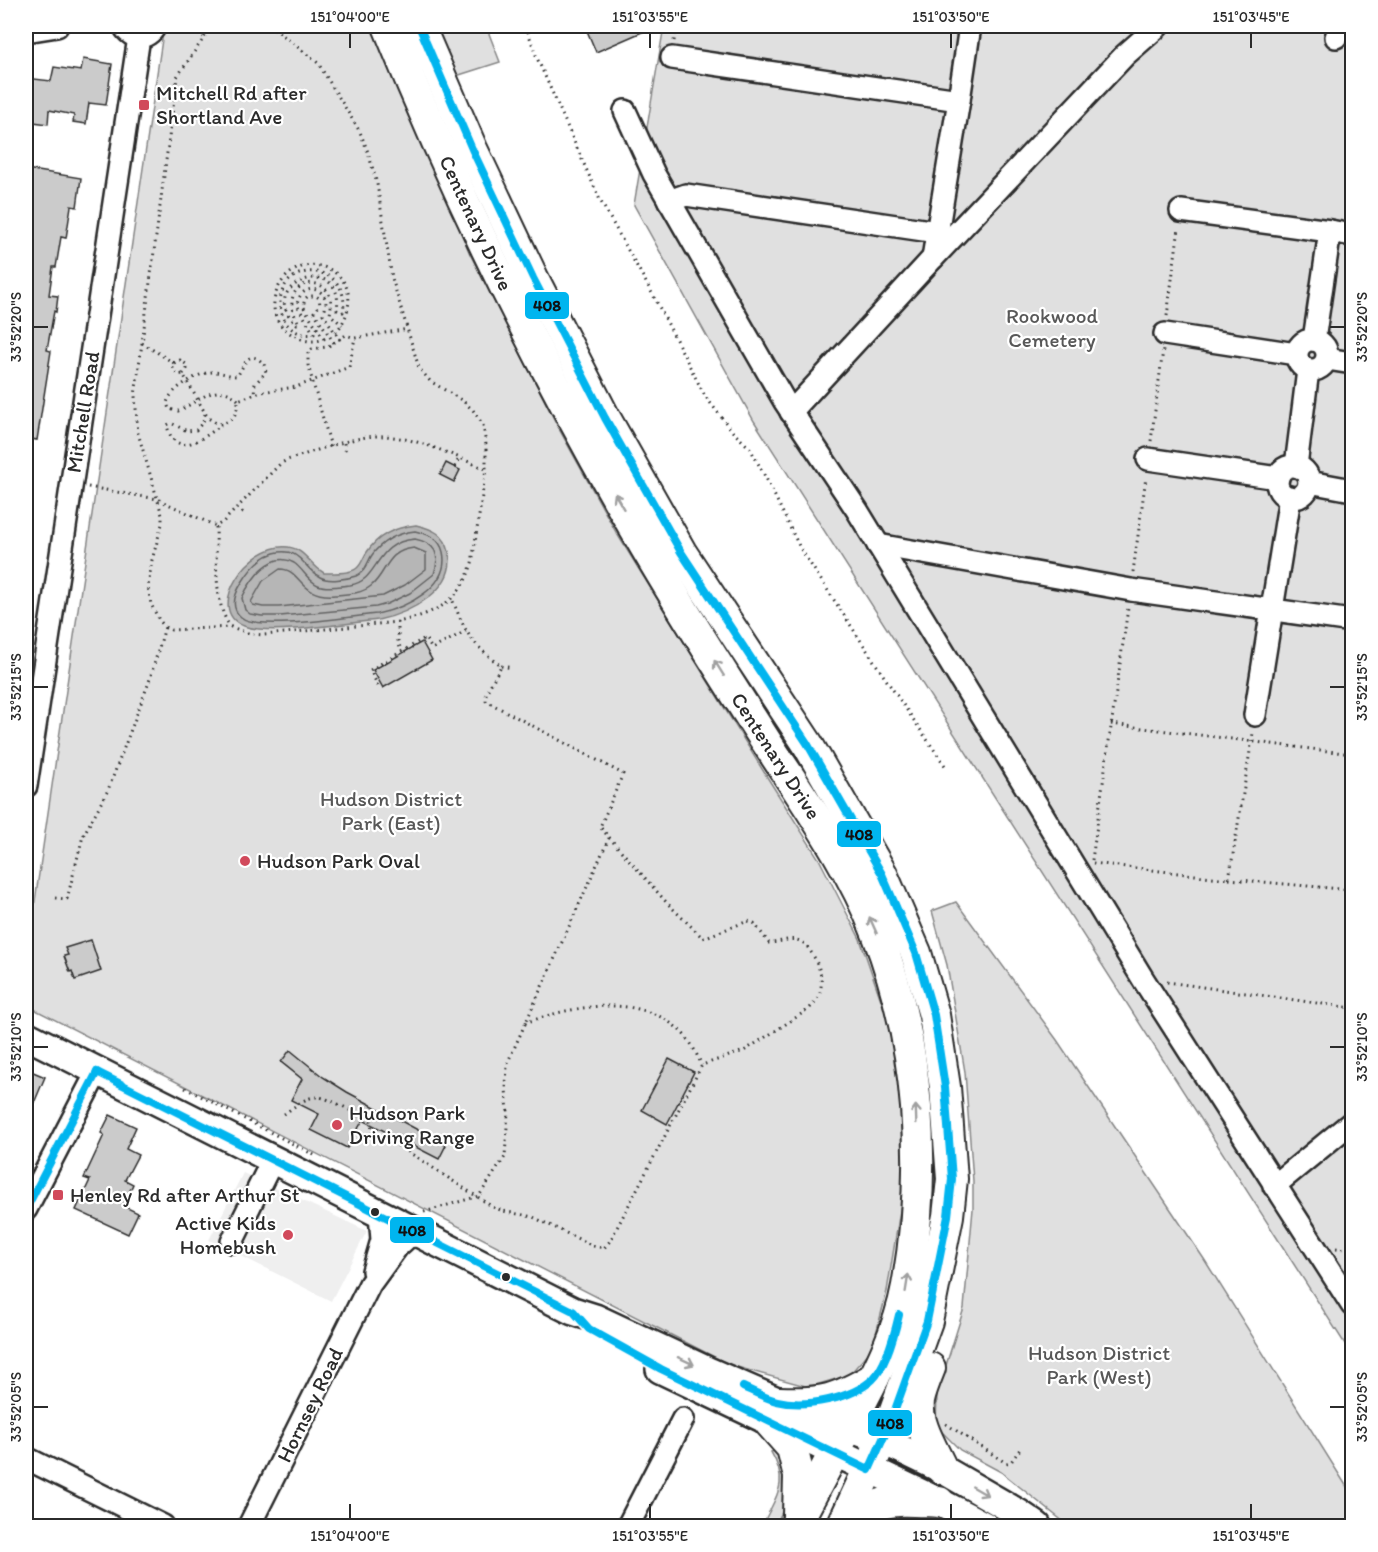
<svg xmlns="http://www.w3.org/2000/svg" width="1378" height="1552" font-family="Itim,sans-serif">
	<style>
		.built { fill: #efefef }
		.green { fill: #e0e0e0; stroke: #868686; stroke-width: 1.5 }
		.water { fill: #b6b6b6; stroke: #7e7e7e; stroke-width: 1.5 }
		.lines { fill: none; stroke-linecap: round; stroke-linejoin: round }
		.shore { stroke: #636363; stroke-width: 1.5 }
		.building { fill: #cbcbcb; stroke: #2b2b2b; stroke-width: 1.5 }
		.minor-casing { stroke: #2b2b2b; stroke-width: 26 }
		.major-casing { stroke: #2b2b2b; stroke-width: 32 }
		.highway-casing { stroke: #2b2b2b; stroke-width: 34 }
		.path { stroke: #2b2b2b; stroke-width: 3; stroke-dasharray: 1.5 4.5; stroke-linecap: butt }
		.minor { stroke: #fff; stroke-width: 21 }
		.major { stroke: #fff; stroke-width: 27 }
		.highway { stroke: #fff; stroke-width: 30 }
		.bus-1-casing { stroke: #fff; stroke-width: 12 }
		.bus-1 { stroke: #00b5ef; stroke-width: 8 }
		.oneway { stroke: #a0a0a0 }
		.ticks { fill: none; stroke: #2b2b2b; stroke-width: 2 }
		.poi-dot { fill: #d1495b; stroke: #fff; stroke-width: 2 }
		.bus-dot { fill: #2b2b2b; stroke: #fff; stroke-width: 2 }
		.labels { text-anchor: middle; stroke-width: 4.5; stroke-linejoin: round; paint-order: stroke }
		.poi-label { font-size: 21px; fill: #2b2b2b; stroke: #fff; text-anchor: start }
		.street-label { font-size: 21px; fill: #2b2b2b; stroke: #fff }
		.park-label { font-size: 21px; fill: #585858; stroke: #fff }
		.line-badge { stroke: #fff; stroke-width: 2 }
		.pale-badge-label { font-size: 16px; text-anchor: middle; font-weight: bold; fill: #111 }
		.neatline { fill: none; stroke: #2b2b2b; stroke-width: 2 }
		.ticks-label { font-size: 15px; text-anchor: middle; fill: #2b2b2b }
	</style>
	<rect width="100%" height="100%" fill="#fff"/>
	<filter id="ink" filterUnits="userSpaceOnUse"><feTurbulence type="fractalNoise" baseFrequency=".0167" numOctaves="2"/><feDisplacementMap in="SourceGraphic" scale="12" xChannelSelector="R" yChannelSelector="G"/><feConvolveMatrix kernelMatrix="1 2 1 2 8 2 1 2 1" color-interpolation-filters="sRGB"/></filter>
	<g filter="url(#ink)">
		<!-- built -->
		<polygon class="built" points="243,1173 367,1231 331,1301 209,1240"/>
		<!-- green -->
		<g class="green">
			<polygon points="164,26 374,26 470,254 559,429 616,532 767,777 819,859 860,939 893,1035 900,1078 903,1192 887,1291 872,1349 849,1375 809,1387 730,1365 26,1005 26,962"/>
			<polygon points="435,26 486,26 500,62 456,76"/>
			<polygon points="664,26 1352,26 1352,1355 754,421 634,205"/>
			<polygon points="956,902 1057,1040 1204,1259 1352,1495 1352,1526 1069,1526 1001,1472 960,1450 936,1426 937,1394 964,1308 973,1209 973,1181 965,1072 947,965 932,911"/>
			<path d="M774,1451L786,1465V1504L775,1526H762C776,1496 790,1484 771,1452Z"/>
		</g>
		<!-- water -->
		<path class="water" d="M416,525C433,529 445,534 449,552C457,590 408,614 378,620C347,623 270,636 244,626C203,610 250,542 288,547C305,549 310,565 324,573C333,573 350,574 357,568C362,564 363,557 367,552C378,535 396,527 416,525Z"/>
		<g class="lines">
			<!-- shore -->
			<g class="shore">
				<path d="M415,531C428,534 440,538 443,552C451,587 405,608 377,614C353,616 256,632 241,617C230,608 235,594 241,584C248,572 260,557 274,553C301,546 303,569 320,577C328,582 347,579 356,576C366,572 367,562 372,555C382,541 398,533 415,531Z"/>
				<path d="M415,539C435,543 441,554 434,574L410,593L387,604L376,607L280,616H262L250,614L245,610L242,598C250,581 271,549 294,563C303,569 307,580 318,585C327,589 340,586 350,585C380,581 373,542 415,539Z"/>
				<path d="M414,548L426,553V569L405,585L383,596L279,607H263L253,605L251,602L263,581L280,569C302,569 298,598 335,595C347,594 361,594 371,586C388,572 385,551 414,548Z"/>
			</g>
		</g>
		<!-- building -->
		<g class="building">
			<polygon points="585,26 656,26 596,52"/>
			<polygon points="83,59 112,64 106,105 89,103 86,124 73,122 74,115 49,110 48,124 26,121 26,78 51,81 54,67 81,71"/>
			<polygon points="26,169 81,178 77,207 71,206 66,238 61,237 56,267 53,267 49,295 58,296 56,312 54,311 47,350 51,351 37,440 26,438"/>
			<polygon points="446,463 460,470 454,482 440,475"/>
			<polygon points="422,642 432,660 383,688 373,670"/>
			<polygon points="91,940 101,971 75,980 72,971 70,972 64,956 68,955 65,948"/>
			<polygon points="290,1050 323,1077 347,1092 446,1145 439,1159 363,1120 347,1148 311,1130 319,1114 291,1100 302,1079 281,1062"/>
			<polygon points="669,1059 694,1072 667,1124 642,1110"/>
			<polygon points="26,1069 45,1077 26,1122"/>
			<polygon points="110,1115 136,1127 126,1149 138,1155 125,1180 133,1184 123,1206 138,1213 128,1234 76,1210 90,1180 84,1178 104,1135 101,1133"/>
		</g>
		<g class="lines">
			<!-- minor casing -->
			<g class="minor-casing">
				<g id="minor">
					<path d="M124,26C131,40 148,40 155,26"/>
					<polyline points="26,31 57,26"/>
					<polyline points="1336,37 1342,26"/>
					<polyline points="672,58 959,100 933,258 791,412"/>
					<polyline points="959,100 970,26"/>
					<polyline points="625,111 654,174 785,402 857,510 1143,979 1352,1305"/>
					<polyline points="669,201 686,195 937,232"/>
					<polyline points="1181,211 1330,231"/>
					<polyline points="933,258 1125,55 1158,26"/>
					<polyline points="1165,334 1296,354"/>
					<circle cx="1312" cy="355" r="15"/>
					<polyline points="1314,340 1330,231 1352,235"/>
					<polyline points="1327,359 1352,363"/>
					<polyline points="1148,459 1278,478"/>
					<polyline points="1296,466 1308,370"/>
					<circle cx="1293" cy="482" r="16"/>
					<polyline points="1309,482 1352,490"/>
					<polyline points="878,545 1131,590 1352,621"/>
					<polyline points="1255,715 1290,497"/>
					<polyline points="26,786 139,37"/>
					<polyline points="1274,1186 1352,1122"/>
					<polyline points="26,1209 97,1072"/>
					<polyline points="232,1242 273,1159"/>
					<polyline points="373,1271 382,1240 380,1214"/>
					<polyline points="26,1458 163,1526"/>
					<polyline points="249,1526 370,1284 397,1247 408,1237 421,1235"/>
					<polyline points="628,1526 683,1419"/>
				</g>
			</g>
			<!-- major casing -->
			<g class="major-casing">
				<g id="major">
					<polyline points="26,1035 573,1311 595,1318 710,1372 779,1402 882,1440 942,1469 1018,1513 1037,1526"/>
					<polyline points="660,1369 939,1502 985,1526"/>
				</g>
			</g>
			<!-- highway casing -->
			<g class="highway-casing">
				<g id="highway">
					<path d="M388,26C456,195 538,361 629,519C673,596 721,671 769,746C808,806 851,866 877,933C920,1044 928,1169 907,1286C898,1336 873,1380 850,1424C831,1458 813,1492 795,1526"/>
					<polyline points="419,26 472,149 533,278 605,418 681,552 807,743 882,874 916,953 934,1015 945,1087 952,1179 948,1216 927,1321 891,1421 842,1526"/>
					<path d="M930,1368C926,1378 921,1390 919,1400C916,1423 933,1449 942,1469"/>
					<path d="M779,1402C823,1404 836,1400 874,1378"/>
					<polyline points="769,1422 792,1448 799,1476 798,1515"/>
					<path d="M846,1526C883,1496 893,1500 939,1502"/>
				</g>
			</g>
			<!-- path -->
			<g class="path">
				<polyline points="181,26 203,37"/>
				<path d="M212,26L177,77L135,396L138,433L162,515V524L152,560L148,587L151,604L159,620L165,627L171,630L231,627L251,634L264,635L398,622C435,613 460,603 472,563L486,469V445L483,425L473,410L463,401L430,381L419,368L392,278L377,184L368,152L360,132L318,63L271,26"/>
				<polyline points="526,26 537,58 600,200 653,295 705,396 733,432 750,448 768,482 800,548 891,687 946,767"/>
				<polyline points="674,41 677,26"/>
				<polyline points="1167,316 1179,228"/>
				<path d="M340,340L323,314C336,289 301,278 297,305L314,334C303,336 293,332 286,323C282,316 280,308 280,301C284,257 352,264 343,312L337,310C346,250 251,286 297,324H299C297,318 292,313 292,306C289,275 339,274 330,314L342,325"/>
				<path d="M142,343L174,363C171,370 175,376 183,374L208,418L218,424C232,423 238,414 238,400L261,392L296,387L349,367L355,338"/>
				<path d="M334,343L314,312L320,305L319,298L316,296H308L305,299L303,306L324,339C313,343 303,341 293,335C248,310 291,244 334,272C356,287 351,316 335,333"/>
				<polyline points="174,363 180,360 186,364 187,369 183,374"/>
				<path d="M238,400C218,379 197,403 178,411L169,409L167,403C170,389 199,372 213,372C222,372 229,376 237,376C245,366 247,347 264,364L266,372L255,384L254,394"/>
				<path d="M205,414L203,422L196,430L187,431L171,423L167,425C174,461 206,437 221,425"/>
				<polyline points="1151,441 1163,350"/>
				<polyline points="344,443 346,454"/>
				<polyline points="331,447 308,365 308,353 312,349 327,347 346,335 355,338 408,329"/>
				<polyline points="455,467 459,458"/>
				<path d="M88,487L157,499L216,526L223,522L280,464L287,460C314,452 358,434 385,436C421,439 454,456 486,469"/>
				<polyline points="237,508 245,514"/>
				<path d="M216,527C217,554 213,606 231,627"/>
				<polyline points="1133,572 1146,477"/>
				<polyline points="398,622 398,643 402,651"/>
				<polyline points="501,666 512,668"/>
				<polyline points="378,686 370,670 425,638 432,649 466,631"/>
				<polyline points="1111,724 1352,754"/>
				<polyline points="1092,860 1128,608"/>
				<polyline points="1093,863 1229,879 1253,733"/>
				<polyline points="1229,879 1352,890"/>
				<polyline points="55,898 67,899 83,836 108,790 149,682 165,627"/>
				<polyline points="1167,982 1352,1008"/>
				<path d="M525,1023C574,1005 647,991 686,1037C693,1045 697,1056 702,1065"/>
				<polyline points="185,1088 316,1156"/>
				<path d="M284,1114C293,1108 306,1096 318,1097C328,1097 361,1116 371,1121L372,1134L389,1140L410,1153L493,1207L503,1211L533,1217L593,1246L604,1248L610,1241L702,1065L744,1051L809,1009C825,993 824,976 814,957C811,952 807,945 802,942C791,936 780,943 769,943L754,923L748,921L703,938L667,903L600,827L623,774L486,701V693L501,666C469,641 467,635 452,599"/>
				<polyline points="424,1212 479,1196 505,1157 508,1112 506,1089 507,1064 609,838"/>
				<polyline points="1336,1248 1352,1250"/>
				<polyline points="946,1424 1006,1463 1011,1462 1020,1449"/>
			</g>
			<!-- minor -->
			<use href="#minor" class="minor"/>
			<!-- major -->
			<use href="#major" class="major"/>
			<!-- highway -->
			<use href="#highway" class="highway"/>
			<!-- bus-1 casing -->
			<g class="bus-1-casing">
				<g id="bus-1">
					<polyline points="97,1072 573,1311 589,1329 661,1369 869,1470 891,1421 927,1321 948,1216 952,1179 945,1087 934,1015 916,953 882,874 807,743 681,552 605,418 533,278 472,149 419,26"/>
					<polyline points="26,1209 97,1072"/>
					<path d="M743,1387C754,1392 765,1398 777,1401C805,1408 852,1399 873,1379C886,1366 895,1332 899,1315"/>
				</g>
			</g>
			<!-- bus-1 -->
			<use href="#bus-1" class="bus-1"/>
		</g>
		<!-- one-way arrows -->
		<defs><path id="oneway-shaft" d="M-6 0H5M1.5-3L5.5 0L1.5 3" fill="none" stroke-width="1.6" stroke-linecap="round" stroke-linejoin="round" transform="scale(1.5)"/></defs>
		<g class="oneway">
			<use href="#oneway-shaft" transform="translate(619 501) rotate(-120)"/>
			<use href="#oneway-shaft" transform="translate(719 668) rotate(-122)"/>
			<use href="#oneway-shaft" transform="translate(873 925) rotate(-114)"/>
			<use href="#oneway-shaft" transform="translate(916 1114) rotate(-92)"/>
			<use href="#oneway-shaft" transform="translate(907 1283) rotate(-81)"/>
			<use href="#oneway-shaft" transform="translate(686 1361) rotate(25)"/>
			<use href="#oneway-shaft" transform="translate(980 1491) rotate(30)"/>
		</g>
	</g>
	<!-- ticks -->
	<path class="ticks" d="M350,33V48M650,33V48M951,33V48M1251,33V48M33,327H48M1330,327H1345M33,687H48M1330,687H1345M33,1047H48M1330,1047H1345M33,1407H48M1330,1407H1345M350,1504V1519M650,1504V1519M951,1504V1519M1251,1504V1519"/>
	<!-- markers -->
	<g class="poi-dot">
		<rect x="138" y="99" width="12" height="12" rx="3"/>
		<circle cx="245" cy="861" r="6"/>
		<circle cx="337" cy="1125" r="6"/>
		<rect x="52" y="1189" width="12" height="12" rx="3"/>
		<circle cx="288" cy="1235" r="6"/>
	</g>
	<g class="bus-dot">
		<circle cx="375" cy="1212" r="5"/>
		<circle cx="506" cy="1277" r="5"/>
	</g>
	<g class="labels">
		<!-- poi labels -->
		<g class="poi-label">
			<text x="156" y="100">Mitchell Rd after<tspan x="156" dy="24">Shortland Ave</tspan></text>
			<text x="257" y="868">Hudson Park Oval</text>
			<text x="349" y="1120">Hudson Park<tspan x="349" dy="24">Driving Range</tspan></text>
			<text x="70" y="1202">Henley Rd after Arthur St</text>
			<text x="276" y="1230" text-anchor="end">Active Kids<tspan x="276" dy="24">Homebush</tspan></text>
		</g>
		<!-- street labels -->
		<g class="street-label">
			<text transform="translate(476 223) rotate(65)" y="7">Centenary Drive</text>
			<text transform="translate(83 412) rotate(-81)" y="7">Mitchell Road</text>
			<text transform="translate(776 756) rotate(57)" y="7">Centenary Drive</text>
			<text transform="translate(310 1405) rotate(-64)" y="7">Hornsey Road</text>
		</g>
		<!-- park labels -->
		<g class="park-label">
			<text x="1052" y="323">Rookwood<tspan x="1052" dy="24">Cemetery</tspan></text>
			<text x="391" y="806">Hudson District<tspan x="391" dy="24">Park (East)</tspan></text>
			<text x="1099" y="1360">Hudson District<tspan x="1099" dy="24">Park (West)</tspan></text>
		</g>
	</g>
	<g class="line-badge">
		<rect x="524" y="291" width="46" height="29" rx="6" fill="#00b5ef"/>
		<rect x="836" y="820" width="46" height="28" rx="6" fill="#00b5ef"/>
		<rect x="389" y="1216" width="46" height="28" rx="6" fill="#00b5ef"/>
		<rect x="867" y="1409" width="46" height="28" rx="6" fill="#00b5ef"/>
	</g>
	<g class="pale-badge-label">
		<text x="547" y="311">408</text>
		<text x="859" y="840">408</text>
		<text x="412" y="1236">408</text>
		<text x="890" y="1429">408</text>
	</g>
	<!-- margin -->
	<rect width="1378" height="1552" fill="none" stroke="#fff" stroke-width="66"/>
	<rect x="33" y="33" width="1312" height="1486" class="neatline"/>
	<g class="ticks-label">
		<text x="350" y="22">151°04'00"E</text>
		<text x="650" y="22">151°03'55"E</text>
		<text x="951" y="22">151°03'50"E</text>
		<text x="1251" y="22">151°03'45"E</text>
		<text transform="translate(1362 327) rotate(-90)" y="5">33°52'20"S</text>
		<text transform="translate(16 327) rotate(-90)" y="5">33°52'20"S</text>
		<text transform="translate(1362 687) rotate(-90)" y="5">33°52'15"S</text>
		<text transform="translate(16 687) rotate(-90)" y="5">33°52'15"S</text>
		<text transform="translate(1362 1047) rotate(-90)" y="5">33°52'10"S</text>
		<text transform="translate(16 1047) rotate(-90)" y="5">33°52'10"S</text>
		<text transform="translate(1362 1407) rotate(-90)" y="5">33°52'05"S</text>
		<text transform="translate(16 1407) rotate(-90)" y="5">33°52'05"S</text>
		<text x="350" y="1541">151°04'00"E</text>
		<text x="650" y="1541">151°03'55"E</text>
		<text x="951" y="1541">151°03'50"E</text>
		<text x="1251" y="1541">151°03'45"E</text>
	</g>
</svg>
